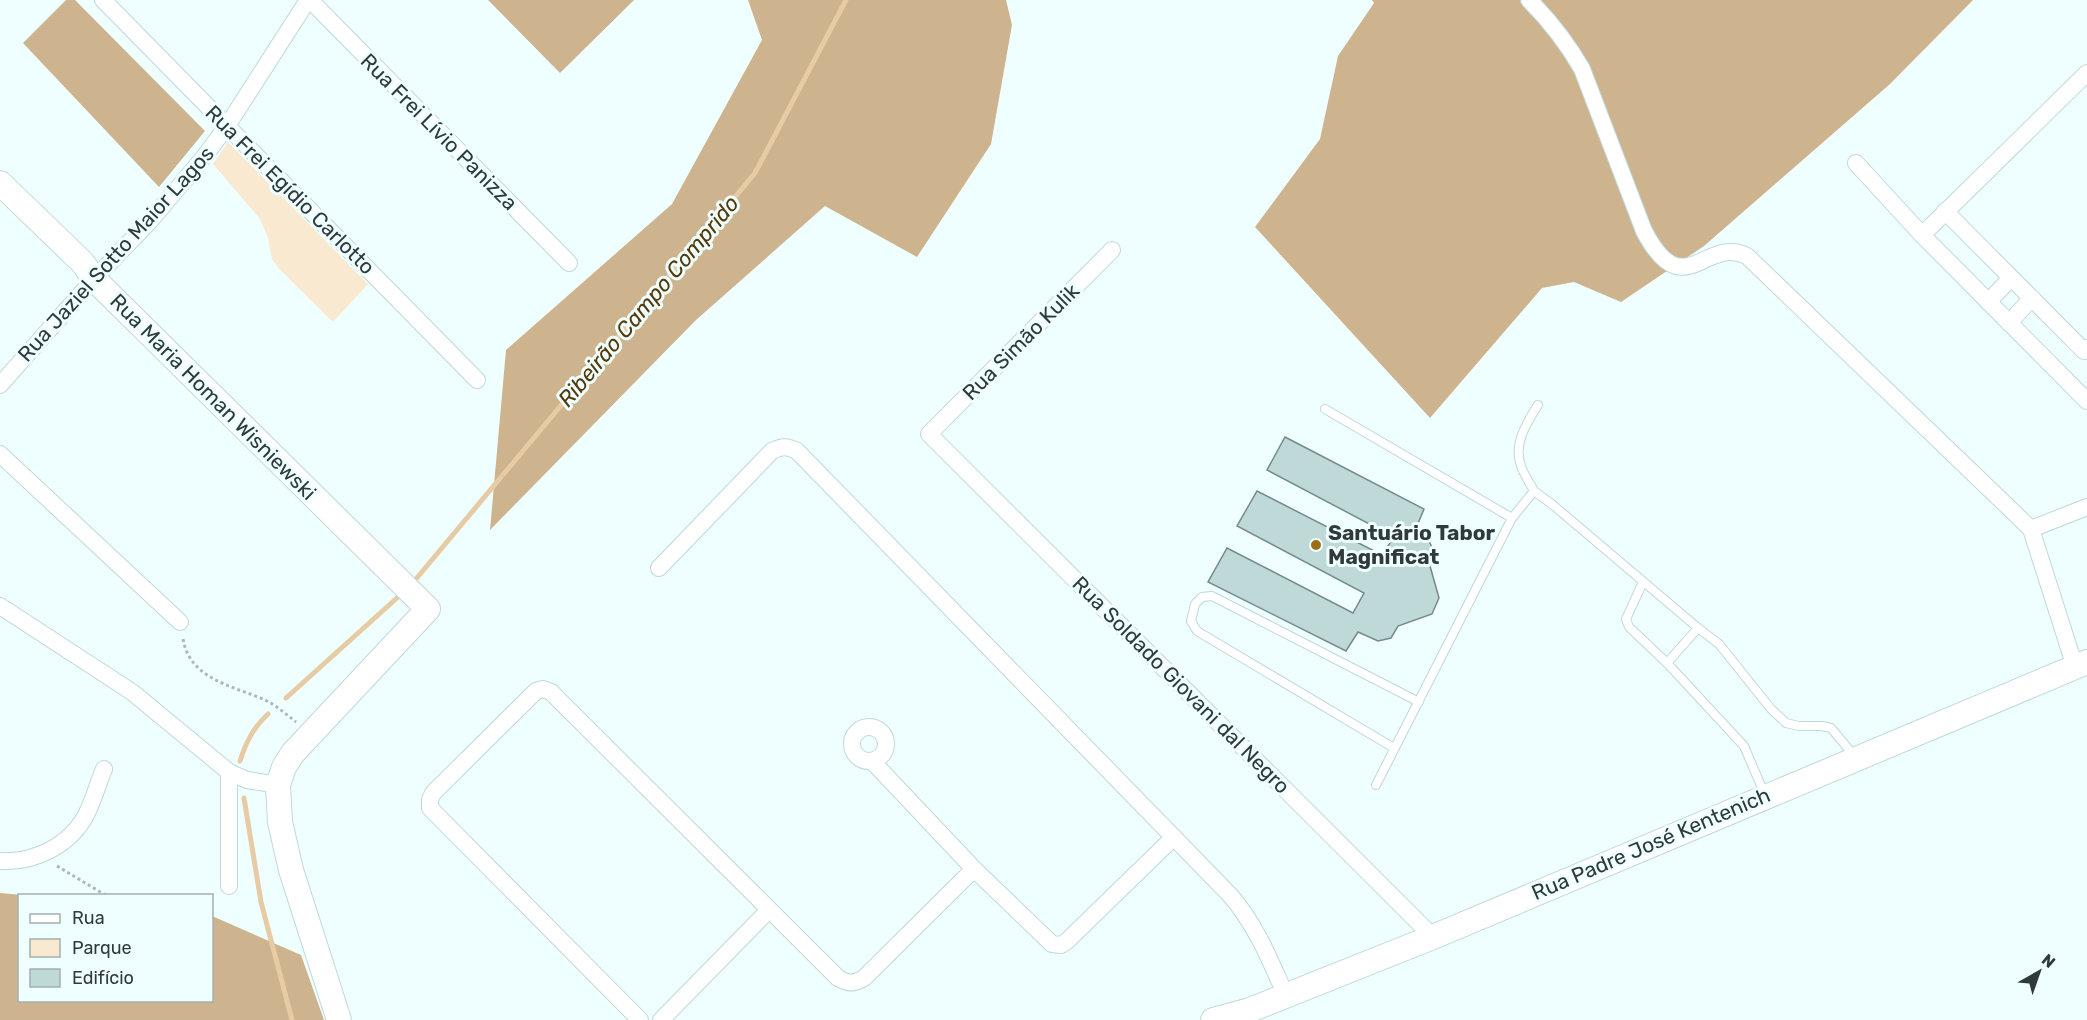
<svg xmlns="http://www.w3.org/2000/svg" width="2087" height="1020" font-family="Rubik,sans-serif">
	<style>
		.green { fill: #fae9d1 }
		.forest { fill: #cdb38e }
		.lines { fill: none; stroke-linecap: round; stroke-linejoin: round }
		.stream { stroke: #e6cba5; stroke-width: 5 }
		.building { fill: #bfd8d8; stroke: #748b8b; stroke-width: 1.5 }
		.lane-casing { stroke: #bfd8d8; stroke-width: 10 }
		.street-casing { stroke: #bfd8d8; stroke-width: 18 }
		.secondary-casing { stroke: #bfd8d8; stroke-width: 26 }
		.path { stroke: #acb9b9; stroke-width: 3; stroke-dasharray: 3 3; stroke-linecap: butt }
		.lane { stroke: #fff; stroke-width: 8 }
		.street { stroke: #fff; stroke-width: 16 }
		.secondary { stroke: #fff; stroke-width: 24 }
		.poi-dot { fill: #9a6c1c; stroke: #efffff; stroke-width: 2 }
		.labels { text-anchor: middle; stroke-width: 6; stroke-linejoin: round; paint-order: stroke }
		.street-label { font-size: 21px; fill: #303a3a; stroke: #efffff }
		.poi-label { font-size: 21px; font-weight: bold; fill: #303a3a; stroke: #efffff; text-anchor: start }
		.water-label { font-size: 22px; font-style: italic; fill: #543909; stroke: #efffff }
	</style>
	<rect width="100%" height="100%" fill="#efffff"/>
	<!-- green -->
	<polygon class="green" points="228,142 368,284 333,322 279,269 272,259 268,238 260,219 213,164"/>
	<!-- forest -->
	<g class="forest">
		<polygon points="66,0 75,0 205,131 159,187 23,43"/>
		<polygon points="488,0 634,0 560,73"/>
		<polygon points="748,0 1006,0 1012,25 991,144 917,257 825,206 696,320 490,530 506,350 672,204 762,40"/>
		<polygon points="1372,0 1973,0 1890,84 1704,246 1621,302 1574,282 1542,288 1430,418 1255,227 1320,139 1338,56 1374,3"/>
		<polygon points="0,893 23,895 20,896 20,1000 212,1000 212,916 301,955 324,1020 0,1020"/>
	</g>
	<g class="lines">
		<!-- stream -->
		<g class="stream">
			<polyline points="416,579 755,173 846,0"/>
			<polyline points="286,698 398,597"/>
			<path d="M240,761C246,742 253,728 268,714"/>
			<polyline points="244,798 261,902 292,1020"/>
		</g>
	</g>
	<!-- building -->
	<polygon class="building" points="1285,437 1424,509 1414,533 1429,541 1436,556 1430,566 1439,598 1432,614 1398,626 1391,638 1378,641 1358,632 1346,651 1208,582 1227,548 1353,613 1364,593 1237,526 1257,491 1382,555 1394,537 1267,470"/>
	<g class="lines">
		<!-- lane casing -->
		<g class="lane-casing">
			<g id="lane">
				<polyline points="1325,409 1512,518"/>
				<path d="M1534,491C1530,483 1524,475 1521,466C1513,444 1527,422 1538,405"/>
				<polyline points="1643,582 1626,619 1629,627 1667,663"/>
				<polyline points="1394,748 1197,631 1191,621 1195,604 1202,597 1212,596 1419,702"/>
				<polyline points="1376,785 1512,518 1534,491 1553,505 1698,628"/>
				<polyline points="1765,795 1744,746 1667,663 1698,628 1719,644 1771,709 1786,723 1799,726 1822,726 1831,728 1856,758"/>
			</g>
		</g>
		<!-- street casing -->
		<g class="street-casing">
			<g id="street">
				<polyline points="103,0 477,380"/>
				<polyline points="310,0 569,263"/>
				<path d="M1529,0C1550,21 1567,43 1582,69L1644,231C1684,307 1705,235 1747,256L2031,529L2075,667"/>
				<polyline points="1856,163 1922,235 2087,401"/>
				<polyline points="1945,211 2084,351 2087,348"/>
				<polyline points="1922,235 2087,73"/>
				<polyline points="1112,250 929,434 1433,937"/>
				<polyline points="1988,302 2011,278"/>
				<polyline points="2009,323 2032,298"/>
				<polyline points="0,385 94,279 150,221 204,157 227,126 308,0"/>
				<polyline points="0,454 180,622"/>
				<polyline points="2031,529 2087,507"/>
				<path d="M659,568L772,451C782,446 787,446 797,451L1230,895C1256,925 1270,960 1286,996"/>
				<polyline points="0,606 132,692 229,772 247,780 278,785"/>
				<circle cx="869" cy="744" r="17"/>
				<polyline points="872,761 974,869 1052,944 1061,945 1067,941 1174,837"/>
				<path d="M0,861C35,863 71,845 87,813C94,799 98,783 104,769"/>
				<polyline points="229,886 229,772"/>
				<path d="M640,1020L430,808V800L433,793L536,691L543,689L551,692L838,978C848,984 854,984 864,978L974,869"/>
				<polyline points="661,1020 769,910"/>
			</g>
		</g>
		<!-- secondary casing -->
		<g class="secondary-casing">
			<g id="secondary">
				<polyline points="0,183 83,263 94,279 428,609 293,753 284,767 278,785 280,822 291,870 339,1020"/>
				<polyline points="1213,1020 1250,1010 1433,937 2087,662"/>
			</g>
		</g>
		<!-- path -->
		<g class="path">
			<path d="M183,639C190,680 234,686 265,700C277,706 286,714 296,722"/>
			<polyline points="57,866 107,896"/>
		</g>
		<!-- lane -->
		<use href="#lane" class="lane"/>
		<!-- street -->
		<use href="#street" class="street"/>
		<!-- secondary -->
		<use href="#secondary" class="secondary"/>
	</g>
	<!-- markers -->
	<circle class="poi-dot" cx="1316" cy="545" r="6"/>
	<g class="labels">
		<!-- street labels -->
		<g class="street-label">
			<text transform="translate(439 132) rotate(45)" y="7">Rua Frei Lívio Panizza</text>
			<text transform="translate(290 190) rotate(45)" y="7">Rua Frei Egídio Carlotto</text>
			<text transform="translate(116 254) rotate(-48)" y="7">Rua Jaziel Sotto Maior Lagos</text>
			<text transform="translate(1021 342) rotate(-45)" y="7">Rua Simão Kulik</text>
			<text transform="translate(213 397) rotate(45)" y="7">Rua Maria Homan Wisniewski</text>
			<text transform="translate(1181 685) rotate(45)" y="7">Rua Soldado Giovani dal Negro</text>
			<text transform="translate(1651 844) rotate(-23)" y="7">Rua Padre José Kentenich</text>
		</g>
		<!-- poi labels -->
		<g class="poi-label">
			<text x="1328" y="540">Santuário Tabor<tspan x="1328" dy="24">Magnificat</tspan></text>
		</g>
		<!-- water labels -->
		<g class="water-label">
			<text transform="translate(648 301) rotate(-50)" y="8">Ribeirão Campo Comprido</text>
		</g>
	</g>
	<!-- legend -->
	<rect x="18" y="894" width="195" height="108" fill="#efffff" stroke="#a3b0b0" stroke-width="1.5"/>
	<rect x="30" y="914" width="30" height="9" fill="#ffffff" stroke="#a3b0b0" stroke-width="1.5"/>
	<text x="72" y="924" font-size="18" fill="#303a3a">Rua</text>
	<rect x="30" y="939" width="30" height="18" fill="#fae9d1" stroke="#a3b0b0" stroke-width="1.5"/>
	<text x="72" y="954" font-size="18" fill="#303a3a">Parque</text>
	<rect x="30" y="969" width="30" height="18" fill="#bfd8d8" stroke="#a3b0b0" stroke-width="1.5"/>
	<text x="72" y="984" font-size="18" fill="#303a3a">Edifício</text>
	<!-- north arrow -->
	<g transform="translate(2039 972) rotate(40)" stroke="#efffff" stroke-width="4.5" paint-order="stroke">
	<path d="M0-4.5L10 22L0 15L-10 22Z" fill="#303a3a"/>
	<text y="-9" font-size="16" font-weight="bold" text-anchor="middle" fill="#303a3a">N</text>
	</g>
</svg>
